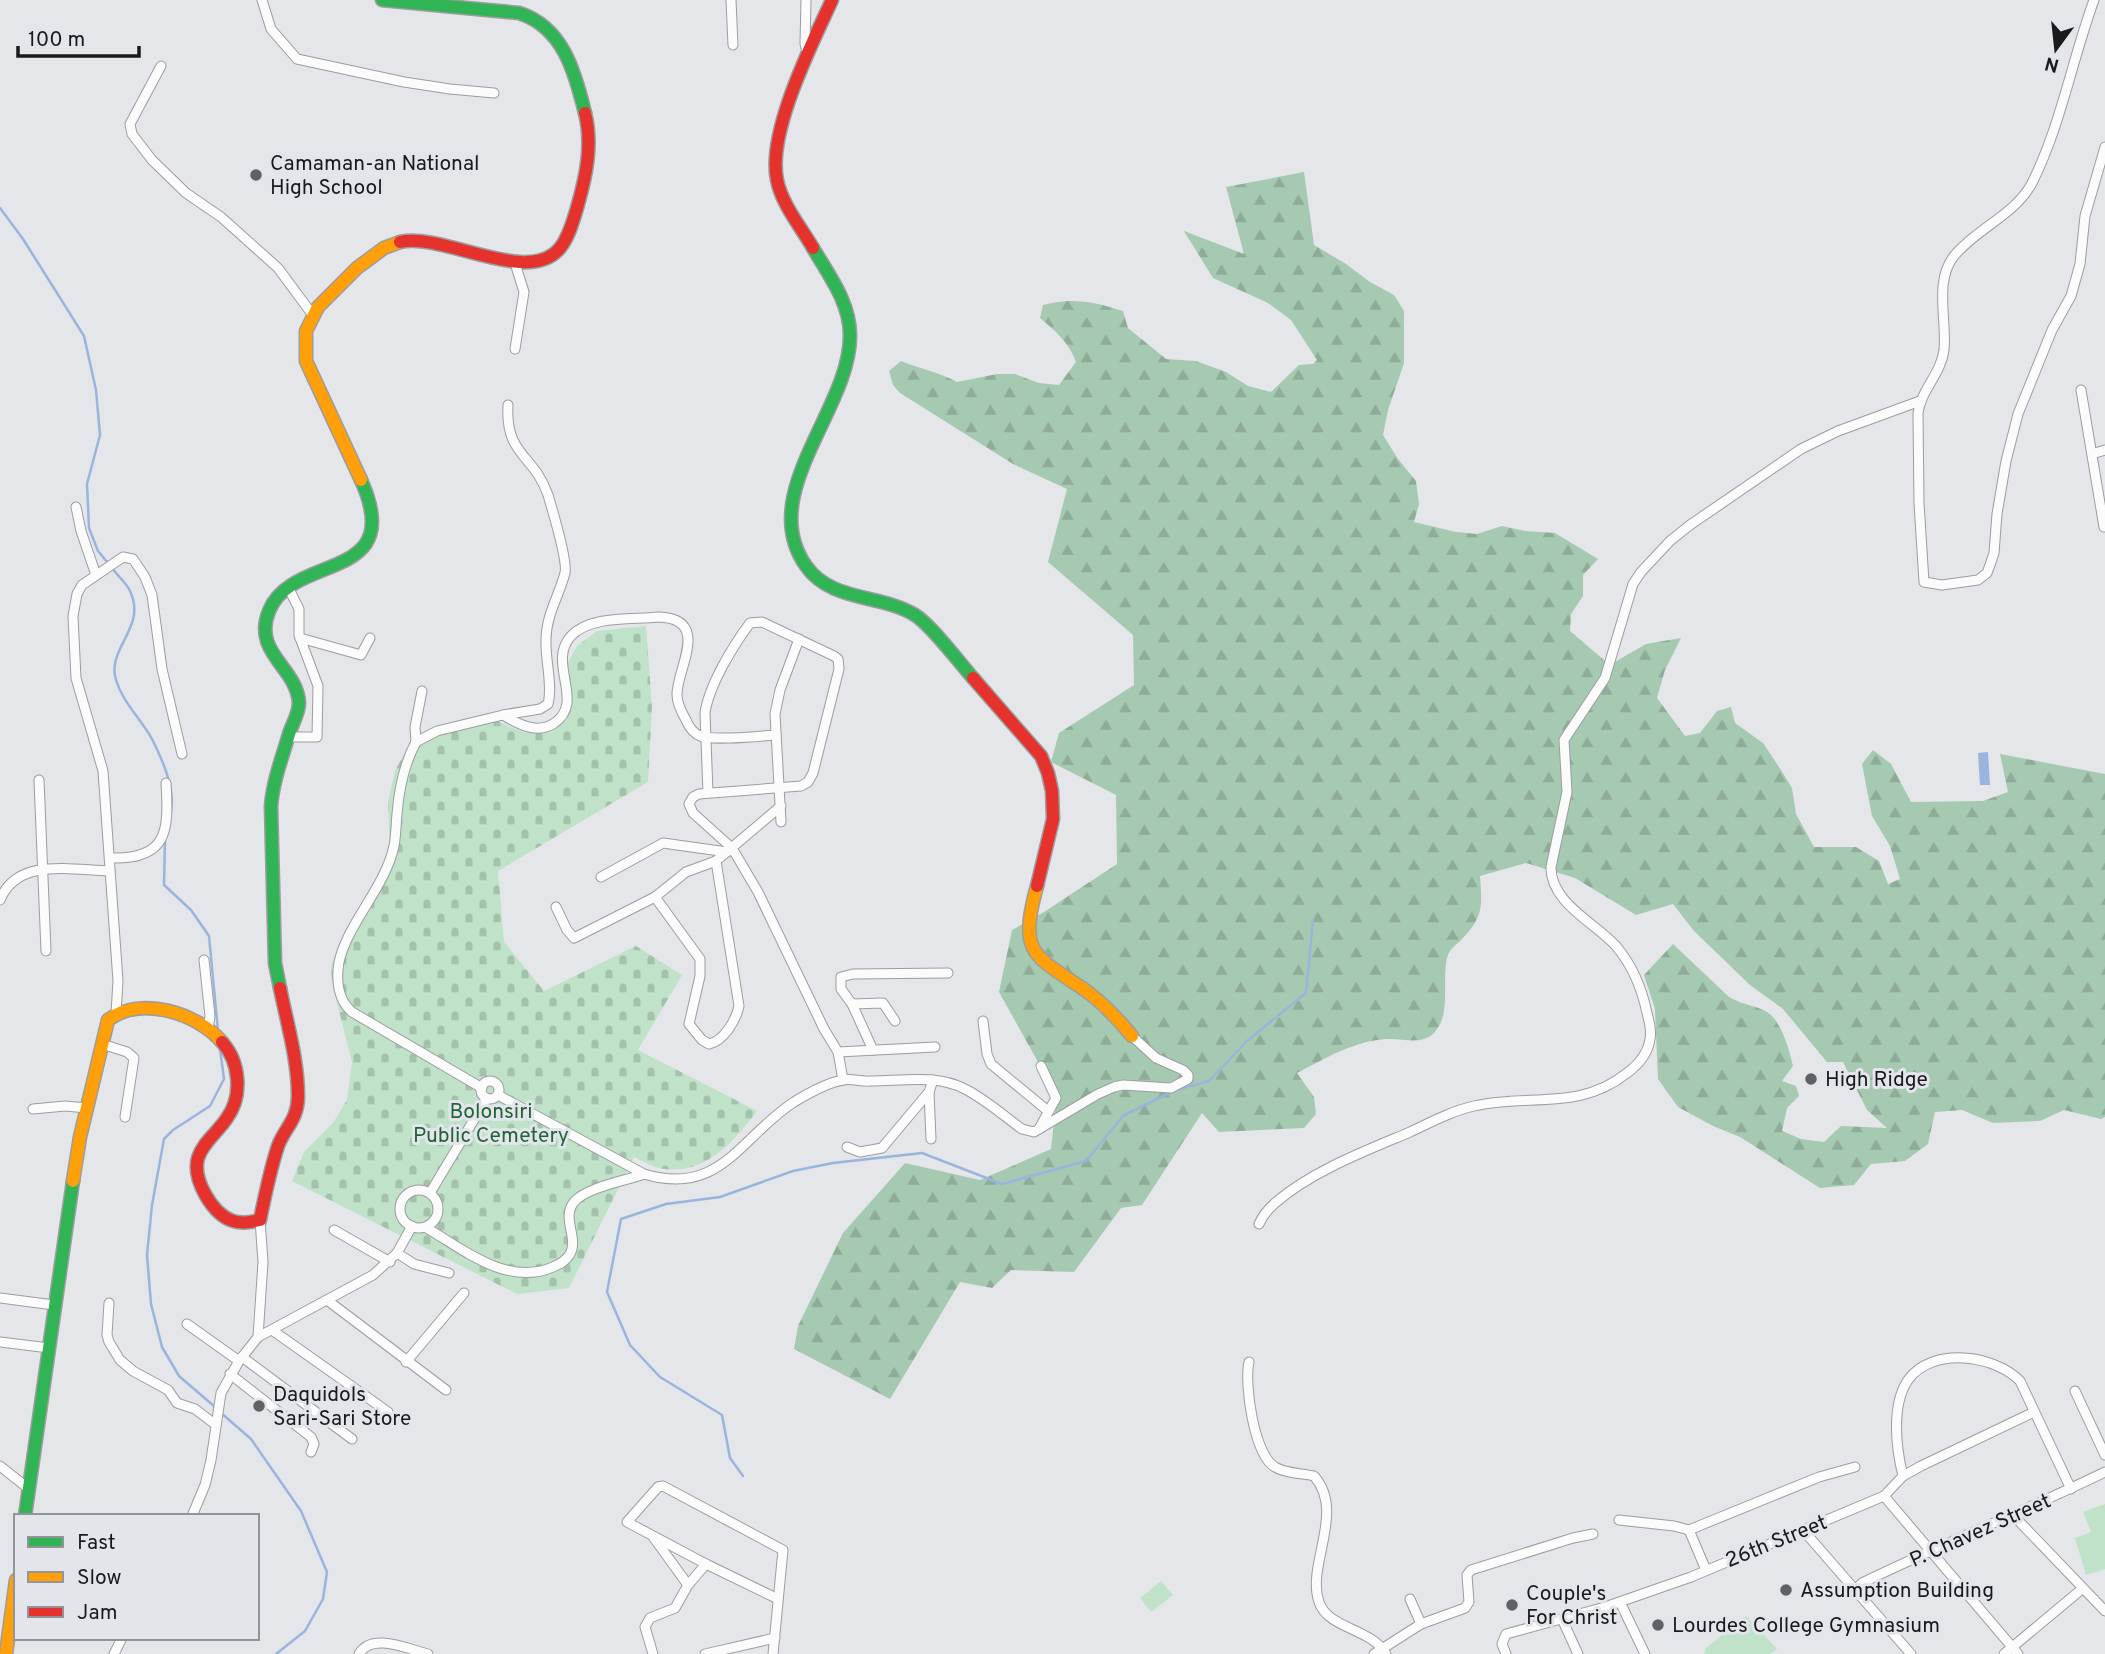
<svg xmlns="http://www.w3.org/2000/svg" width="2105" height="1654" font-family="Overpass,sans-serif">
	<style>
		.grass { fill: #bfe2c9 }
		.forest { fill: url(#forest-firs) }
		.cemetery { fill: url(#cemetery-stones) }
		.water { fill: #99b5de }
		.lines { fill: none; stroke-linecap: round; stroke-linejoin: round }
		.stream { stroke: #99b5de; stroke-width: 2.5 }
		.street-casing { stroke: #9c9d9f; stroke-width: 11 }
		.fast-casing { stroke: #9c9d9f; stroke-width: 15 }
		.slow-casing { stroke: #9c9d9f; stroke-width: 15 }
		.jam-casing { stroke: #9c9d9f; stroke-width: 15 }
		.street { stroke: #fbfbfc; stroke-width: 9 }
		.fast { stroke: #30b455; stroke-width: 12 }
		.slow { stroke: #ff9f0a; stroke-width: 12 }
		.jam { stroke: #e5322d; stroke-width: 12 }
		.poi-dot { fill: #606164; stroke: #e3e5eb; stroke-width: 2.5 }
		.labels { text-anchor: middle; stroke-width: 6; stroke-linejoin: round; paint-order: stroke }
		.poi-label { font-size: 21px; fill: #191a1c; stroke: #e3e5eb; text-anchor: start }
		.park-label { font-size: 21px; fill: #1f6437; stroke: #e3e5eb }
		.street-label { font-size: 21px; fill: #191a1c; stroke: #e3e5eb }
	</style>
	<defs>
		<pattern id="forest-firs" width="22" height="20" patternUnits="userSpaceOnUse" patternTransform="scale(1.75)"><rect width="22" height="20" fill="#a6c9b1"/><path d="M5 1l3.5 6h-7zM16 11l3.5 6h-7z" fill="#8eac98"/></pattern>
		<pattern id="cemetery-stones" width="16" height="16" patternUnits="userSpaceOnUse" patternTransform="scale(1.75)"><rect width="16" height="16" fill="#bfe2c9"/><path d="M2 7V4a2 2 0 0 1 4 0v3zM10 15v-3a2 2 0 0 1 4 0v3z" fill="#a4c1ac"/></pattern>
	</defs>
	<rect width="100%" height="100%" fill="#e5e6e9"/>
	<!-- grass -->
	<g class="grass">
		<polygon points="2105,1504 2105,1569 2086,1575 2075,1538 2091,1532 2083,1512"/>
		<polygon points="1161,1581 1173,1595 1151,1612 1140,1598"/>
		<polygon points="1746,1616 1777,1649 1770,1654 1704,1654 1706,1648"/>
	</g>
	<!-- forest -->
	<path class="forest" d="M1304,172L1314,245L1346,264L1370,282L1394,295L1404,311V363L1388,410L1383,435L1398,459L1416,481L1419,504L1414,522L1456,532L1477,534L1502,526L1525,531L1555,533L1598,559L1583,575V596L1571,614L1570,631L1604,660L1613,663L1646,644L1681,638L1665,670L1657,698L1685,736L1700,733L1717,711L1731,707L1735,723L1763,743L1781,770L1792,788L1796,814L1814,847H1856L1879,861L1888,884L1900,879L1890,846L1872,816L1862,764L1873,750L1891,764L1911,802L1983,801L2008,792L2000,754L2105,774V1117L2101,1119L2064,1110L2040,1121L1993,1123L1962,1110L1935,1112L1928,1144L1905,1161L1871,1164L1854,1185L1820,1188L1740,1137L1713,1126L1678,1107L1658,1079L1655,1009L1644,975L1673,944L1729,997C1739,1003 1750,1005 1761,1009C1781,1016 1788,1047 1793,1066L1782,1081L1796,1086L1799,1096L1787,1108L1782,1131L1801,1139L1824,1142L1841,1126L1887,1128L1867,1110L1843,1062H1827L1783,1009L1750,985L1694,931L1673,904L1636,915L1575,878L1526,863L1480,876C1482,906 1484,916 1462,939C1457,944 1450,949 1448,955C1441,976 1451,1011 1437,1029C1425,1047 1405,1038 1387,1039C1354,1041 1326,1058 1297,1073L1314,1097L1316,1114L1304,1128L1219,1132L1202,1113L1142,1205L1121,1208L1074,1272L1011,1270L992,1288L960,1282L890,1399L794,1349L798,1326L843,1233L905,1163L980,1180L1051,1149L1057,1096L999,992L1012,930L1044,912L1117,864L1116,795L1051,762L1059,733L1134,685L1133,635L1048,562L1067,489L1013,464L900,393L893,385L889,371L901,361C920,369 939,372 957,382L997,374H1015L1039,383L1059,385L1076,362C1069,342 1055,331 1040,318L1043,305C1072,297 1095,302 1123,311L1128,328L1166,359L1196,361L1226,372L1248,386L1271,392L1299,365L1313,364L1317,360L1291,320L1268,303L1213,278L1184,231L1244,254L1226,187Z"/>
	<!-- cemetery -->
	<path class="cemetery" d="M646,626L652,707L648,782L498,871L504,942L544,991L636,946L682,975L638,1050L757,1111C734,1142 706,1174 664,1169C654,1168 643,1161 634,1157L569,1288L517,1294L292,1181L304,1152L333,1123L347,1100L352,1062L332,983L331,966L345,931L390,855L388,802L395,771L404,754L417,740L495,720L525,733H550L567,720L571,701L566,666L577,646L597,631Z"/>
	<!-- water -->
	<polygon class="water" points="1988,752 1990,785 1980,785 1978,753"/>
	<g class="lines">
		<!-- stream -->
		<g class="stream">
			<polyline points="0,208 23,239 84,336 96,390 100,435 87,484 89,528 98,551 108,563"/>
			<path d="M112,568C117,575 125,582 129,589C149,627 106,647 116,680C123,703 141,719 152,739C163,761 177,792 170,816"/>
			<polyline points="165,839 164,885 191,910 209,936 218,1031"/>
			<polyline points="215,1407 179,1376 162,1347 151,1304 147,1255 152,1205 164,1139 173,1130 210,1106 224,1079 220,1049"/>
			<polyline points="220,1412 251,1439 301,1511 327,1572 323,1599 305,1631 276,1654"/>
			<polyline points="743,1476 730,1458 722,1415 660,1377 630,1345 607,1292 621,1219 666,1204 720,1197 793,1171 833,1163 922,1153 1002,1184 1086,1161 1124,1115 1176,1090 1209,1081 1247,1041 1306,993 1313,920"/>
		</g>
		<!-- street casing -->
		<g class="street-casing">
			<g id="street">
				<polyline points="262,0 271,29 297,59 404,82 450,89 494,93"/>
				<polyline points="731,0 733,45"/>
				<polyline points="806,0 805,43 807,54"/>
				<path d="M2094,0C2072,60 2061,125 2032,183C2015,215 1977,228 1954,256C1934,281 1947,320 1944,350C1941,374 1921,390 1918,413L1919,503L1924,582L1942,585L1978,580L1987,573L1990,565L1994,553L1997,514L2006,461L2018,414L2052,330L2071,296L2080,264L2085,216L2105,147"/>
				<polyline points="161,66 130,124 132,134 152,160 186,193 221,217 278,268 312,314"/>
				<polyline points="514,260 524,292 515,349"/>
				<polyline points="2081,390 2104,527"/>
				<polyline points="2092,454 2105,450"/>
				<polyline points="76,507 81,531 96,575"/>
				<polyline points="288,587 299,609 299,635 318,686 317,737 289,737"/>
				<polyline points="300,638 361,655 370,638"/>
				<path d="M503,715L540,709L548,704C553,686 545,659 546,640C546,615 559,596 565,573C568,560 552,509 548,495C534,454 505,456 508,405"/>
				<polyline points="416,742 415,727 422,691"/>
				<polyline points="39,780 46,951"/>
				<path d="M708,793L705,713C709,685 733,646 750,623L762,622L834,656L838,659L839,669L813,773L808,782L801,786L699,794L693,797L689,804L693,813L732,848L758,892L824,1029L838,1052L843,1080"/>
				<polyline points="781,822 775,714 780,690 799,639"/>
				<path d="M110,858C168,860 169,831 166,783"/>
				<polyline points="601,877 663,843 727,852"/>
				<path d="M655,897L700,959V976L689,1024L702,1040L709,1044C724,1041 736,1020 739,1006L716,861"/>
				<path d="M0,900C17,857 72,870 109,871"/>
				<polyline points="556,907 567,930 574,938 655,897 686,872 716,861 781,806"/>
				<polyline points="204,960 210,1016 208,1029"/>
				<polyline points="852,1004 883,1003 895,1021"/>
				<polyline points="116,1013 118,981 103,771 76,678 73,616 77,594 82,585 123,557 133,559 145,577 152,595 162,669 182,754"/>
				<polyline points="983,1021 987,1054 991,1064 1048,1111"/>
				<polyline points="102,1044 127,1052 134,1058 125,1117"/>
				<polyline points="873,1050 852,1004 841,989 841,977 853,974 948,973"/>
				<polyline points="838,1052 935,1047"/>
				<circle cx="490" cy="1090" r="9"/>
				<path d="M482,1088L352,1012C338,1000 336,980 339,962C348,922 385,888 394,846C396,836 396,824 397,814C399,789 404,764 416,742L437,731L503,715C518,724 536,734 553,724C587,703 546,663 571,636C591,615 632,620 659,617C712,619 676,670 677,695C677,704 682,713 686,720C689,727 693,733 700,736C712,741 760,736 776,735"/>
				<polyline points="929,1092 931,1139"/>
				<path d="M498,1095L644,1174C721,1197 740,1137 794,1102C807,1094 827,1083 843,1080C851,1078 861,1082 870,1081C901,1081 936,1074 965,1089C985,1099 1004,1116 1022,1129L1034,1132L1098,1094L1114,1087L1123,1085L1171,1088L1188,1079V1075L1183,1070L1156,1058L1132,1036"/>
				<polyline points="33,1109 65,1106 87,1108"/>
				<polyline points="1039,1129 1056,1098 1041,1066"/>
				<polyline points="847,1147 860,1152 882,1148 929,1092 933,1080"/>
				<circle cx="419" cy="1209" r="19"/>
				<polyline points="430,1193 487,1098"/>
				<path d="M1259,1224C1263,1215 1267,1210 1275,1203C1312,1171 1365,1151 1410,1132C1431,1122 1452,1111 1474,1106C1529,1093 1578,1112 1627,1073C1638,1065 1648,1053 1650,1039C1652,1030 1649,1021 1647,1013C1642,989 1632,965 1616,946C1595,923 1550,902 1551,867L1567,792L1564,740L1605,678L1633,584L1641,572L1670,541L1690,525L1801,449L1838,431L1920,401"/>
				<path d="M425,1227C463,1249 507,1287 553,1267C560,1264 566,1261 570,1254C579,1238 561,1218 574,1202C587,1187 625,1181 644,1174"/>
				<polyline points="334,1230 390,1262"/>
				<polyline points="397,1253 414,1264 449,1273"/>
				<polyline points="0,1298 54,1305"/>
				<polyline points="327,1300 446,1390"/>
				<polyline points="109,1303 107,1335 109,1342 120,1360 133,1371 168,1390 177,1403 195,1409 216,1425"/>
				<polyline points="187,1324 239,1361"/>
				<polyline points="272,1330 388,1412"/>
				<polyline points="258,1337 263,1262 260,1220"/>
				<polyline points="0,1342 49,1348"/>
				<polyline points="242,1357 352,1439"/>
				<polyline points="406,1362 464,1293"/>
				<path d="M1249,1362C1244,1384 1254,1455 1275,1467C1286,1474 1302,1473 1314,1476C1346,1512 1306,1565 1319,1602C1328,1629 1371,1628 1386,1654"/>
				<polyline points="230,1374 311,1437 314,1444 311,1452"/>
				<polyline points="2075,1391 2105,1455"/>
				<polyline points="0,1466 29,1489"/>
				<path d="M1903,1476C1896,1448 1891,1405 1908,1380C1932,1346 1995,1355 2020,1381L2071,1489"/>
				<polyline points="1884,1496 2018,1654"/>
				<polyline points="2013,1515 2105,1611"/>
				<polyline points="192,1516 205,1485 211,1460 221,1393 239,1361 258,1337 373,1275 397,1253 412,1226"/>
				<polyline points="1619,1520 1674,1526 1689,1530 1819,1477 1855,1467"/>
				<polyline points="1689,1530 1706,1570"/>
				<polyline points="1803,1530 1911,1654"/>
				<polyline points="654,1538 688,1585"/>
				<polyline points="706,1564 627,1522 658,1487 663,1486 783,1550 773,1654"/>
				<path d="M1856,1589L1862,1583C1942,1544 2025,1511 2105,1472"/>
				<polyline points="1410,1599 1421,1624"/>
				<polyline points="1620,1602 1645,1654"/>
				<polyline points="1562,1619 1578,1654"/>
				<polyline points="114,1654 122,1638"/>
				<path d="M359,1654C372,1632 407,1649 428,1654"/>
				<polyline points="653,1654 645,1627 650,1618 675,1608 688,1585 706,1564 778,1599"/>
				<polyline points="705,1654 775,1638"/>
				<polyline points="1374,1654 1421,1624 1465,1608 1469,1602 1467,1575 1471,1570 1573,1538 1593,1534"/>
				<polyline points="1506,1654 1502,1644 1506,1634 1605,1607 1691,1577 1884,1496 1903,1476 1921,1466 2034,1412"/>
				<polyline points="2004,1654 2082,1589"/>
			</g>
		</g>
		<!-- fast casing -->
		<g class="fast-casing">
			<g id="fast">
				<path d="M382,0L519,13C563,27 575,72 585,113"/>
				<path d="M813,248C828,274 850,302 850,335C851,409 755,494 806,566C831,602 881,594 915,615C931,625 959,662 973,678"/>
				<path d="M280,988L275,963L271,806C273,781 282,758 289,734C292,725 299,713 299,703C297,667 252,653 269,611C292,552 408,584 361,480"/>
				<polyline points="25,1516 73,1181"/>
			</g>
		</g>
		<!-- slow casing -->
		<g class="slow-casing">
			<g id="slow">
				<polyline points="361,480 306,361 306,331 318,307 357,268 384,248 400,242"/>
				<path d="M1037,886C1018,955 1034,955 1085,990C1103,1003 1118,1019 1132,1036"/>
				<path d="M73,1181L80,1137L108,1020C141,995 197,1013 222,1042"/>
				<polyline points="6,1654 16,1580"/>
			</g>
		</g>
		<!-- jam casing -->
		<g class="jam-casing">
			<g id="jam">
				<path d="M400,242C444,232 528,287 560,248C569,237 573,221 577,208C586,177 593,145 585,113"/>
				<path d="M813,248C801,227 782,205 777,180C767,132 812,44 832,0"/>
				<polyline points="973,678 1041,756 1048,773 1052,791 1053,819 1037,886"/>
				<path d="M222,1042C240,1062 243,1096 227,1118C218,1132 203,1142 198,1158C192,1179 212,1214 233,1221C242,1224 251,1222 260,1220C265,1195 270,1170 278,1146C285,1127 298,1120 298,1096C298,1060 287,1023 280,988"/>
			</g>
		</g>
		<!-- street -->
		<use href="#street" class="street"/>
		<!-- fast -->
		<use href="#fast" class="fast"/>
		<!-- slow -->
		<use href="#slow" class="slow"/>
		<!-- jam -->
		<use href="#jam" class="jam"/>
	</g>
	<!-- markers -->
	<g class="poi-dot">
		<circle cx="256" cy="175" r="7"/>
		<circle cx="1811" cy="1079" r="7"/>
		<circle cx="259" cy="1406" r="7"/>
		<circle cx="1786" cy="1590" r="7"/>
		<circle cx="1512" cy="1605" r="7"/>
		<circle cx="1658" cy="1625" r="7"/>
	</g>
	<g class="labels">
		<!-- poi labels -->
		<g class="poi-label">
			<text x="270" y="170">Camaman-an National<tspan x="270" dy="24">High School</tspan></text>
			<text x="1825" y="1086">High Ridge</text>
			<text x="273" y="1401">Daquidols<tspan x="273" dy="24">Sari-Sari Store</tspan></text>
			<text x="1800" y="1597">Assumption Building</text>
			<text x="1526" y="1600">Couple's<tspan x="1526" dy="24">For Christ</tspan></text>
			<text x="1672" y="1632">Lourdes College Gymnasium</text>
		</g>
		<!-- park labels -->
		<g class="park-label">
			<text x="491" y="1118">Bolonsiri<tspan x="491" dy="24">Public Cemetery</tspan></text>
		</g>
		<!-- street labels -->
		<g class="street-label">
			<text transform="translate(1980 1530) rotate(-24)" y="7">P. Chavez Street</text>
			<text transform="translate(1776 1541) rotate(-22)" y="7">26th Street</text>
		</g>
	</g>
	<!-- legend -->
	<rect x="14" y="1514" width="245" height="126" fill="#e3e5eb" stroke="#929498" stroke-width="2"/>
	<rect x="28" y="1537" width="35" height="10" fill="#30b455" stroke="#929498" stroke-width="2"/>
	<text x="77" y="1549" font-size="21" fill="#191a1c">Fast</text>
	<rect x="28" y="1572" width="35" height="10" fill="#ff9f0a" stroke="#929498" stroke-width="2"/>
	<text x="77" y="1584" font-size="21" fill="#191a1c">Slow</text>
	<rect x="28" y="1607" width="35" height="10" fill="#e5322d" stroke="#929498" stroke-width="2"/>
	<text x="77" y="1619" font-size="21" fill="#191a1c">Jam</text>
	<!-- north arrow -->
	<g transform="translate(2056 49) rotate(195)" stroke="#e3e5eb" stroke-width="5" paint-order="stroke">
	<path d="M0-5L12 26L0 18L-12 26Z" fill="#191a1c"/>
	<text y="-10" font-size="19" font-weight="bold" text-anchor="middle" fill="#191a1c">N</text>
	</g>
	<!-- scale -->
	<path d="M18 46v10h121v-10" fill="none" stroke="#191a1c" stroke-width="3.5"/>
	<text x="28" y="46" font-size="21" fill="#191a1c" stroke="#e3e5eb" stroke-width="5" paint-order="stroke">100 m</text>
</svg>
